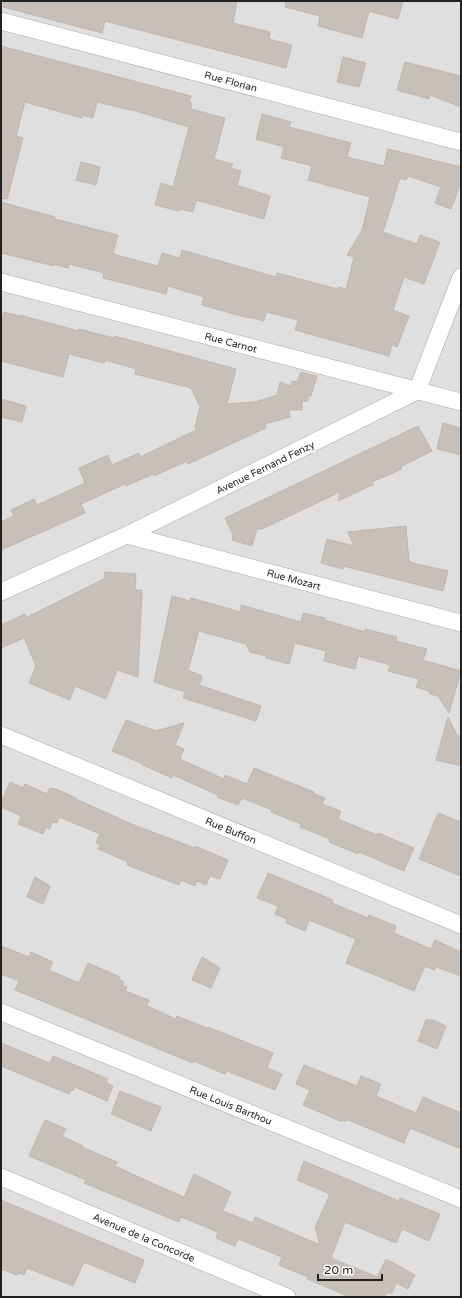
<svg xmlns="http://www.w3.org/2000/svg" width="462" height="1298" font-family="'Varela Round',sans-serif">
	<style>
		.residential { fill: #e0dfdf }
		.building { fill: #c7bfb8; stroke: #c4b6ab }
		.lines { fill: none; stroke-linecap: round; stroke-linejoin: round }
		.street-casing { stroke: #a9a9a9; stroke-width: 18 }
		.street { stroke: #fff; stroke-width: 17 }
		.labels { text-anchor: middle; stroke-width: 4; stroke-linejoin: round; paint-order: stroke }
		.street-label { font-size: 10px; fill: #222; stroke: #fff }
	</style>
	<rect width="100%" height="100%" fill="#f2efe9"/>
	<!-- residential -->
	<rect class="residential" x="1" y="1" width="460" height="1296"/>
	<!-- building -->
	<g class="building">
		<polygon points="4,1 237,1 233,23 270,32 269,39 292,45 286,68 105,21 102,33 3,7"/>
		<polygon points="286,1 403,1 398,19 369,11 362,38 318,26 320,16 285,7"/>
		<polygon points="1,46 191,96 189,102 192,103 191,109 225,118 214,159 233,164 231,168 241,171 237,185 270,196 264,219 196,200 193,212 180,209 179,211 155,205 161,183 173,187 189,127 129,109 129,110 97,102 93,118 82,115 82,118 25,102 16,136 23,138 7,199 1,198"/>
		<polygon points="343,57 366,63 359,87 337,82"/>
		<polygon points="405,62 461,76 461,107 430,95 429,99 397,90"/>
		<polygon points="262,114 291,122 289,127 351,143 347,157 384,166 388,149 461,167 461,182 451,209 435,203 441,187 408,176 406,180 400,178 383,232 417,244 420,235 440,242 424,284 404,277 393,310 409,316 397,347 392,345 389,356 295,330 298,320 266,312 264,321 249,317 248,318 202,305 204,297 168,286 166,294 103,278 104,273 69,264 68,268 54,264 54,266 1,253 1,202 55,217 55,219 118,235 113,254 158,266 162,253 180,258 182,250 276,277 277,273 338,289 339,287 346,289 354,257 347,255 362,230 370,197 308,180 312,166 281,158 284,147 256,139"/>
		<polygon points="81,162 100,167 96,185 76,180"/>
		<polygon points="4,312 19,316 20,315 79,331 79,329 114,338 115,336 236,369 227,404 255,402 277,395 280,382 291,386 292,381 297,382 301,372 317,376 311,396 308,396 308,401 302,401 302,410 289,410 290,417 265,424 266,428 188,464 187,461 154,476 153,474 126,486 125,484 81,504 85,513 1,550 1,522 14,516 11,510 34,499 37,505 85,483 79,468 108,455 112,465 139,453 140,457 196,430 195,426 200,407 191,388 135,374 136,369 105,360 104,363 69,354 63,377 1,361 1,323"/>
		<polygon points="1,399 26,406 22,422 1,417"/>
		<polygon points="443,423 461,428 461,455 437,449"/>
		<polygon points="418,426 432,451 400,467 402,469 372,482 374,484 338,501 340,492 262,529 257,529 252,546 232,540 233,535 225,518"/>
		<polygon points="406,526 409,562 448,571 443,591 343,566 343,569 321,563 327,539 354,546 348,532"/>
		<polygon points="105,572 136,574 135,590 142,590 138,677 117,670 106,699 75,686 70,700 29,683 36,666 24,638 1,648 1,625 25,614 27,617 104,579"/>
		<polygon points="172,596 190,601 191,598 241,612 241,605 301,622 303,613 325,618 325,620 365,632 365,629 397,637 396,641 427,649 423,660 461,671 449,713 438,696 430,694 429,691 416,687 419,679 388,671 390,665 358,656 355,669 324,661 326,651 295,643 289,664 266,658 266,656 250,652 246,644 199,631 188,670 202,676 199,685 261,706 256,721 183,698 185,692 154,682"/>
		<polygon points="448,717 457,735 461,736 461,766 436,760"/>
		<polygon points="126,720 156,731 184,723 175,745 184,749 180,759 224,779 225,775 247,784 254,768 314,792 314,794 325,798 322,804 341,811 338,819 377,835 378,833 414,848 404,871 359,852 358,854 329,842 330,839 300,827 301,824 271,812 272,810 242,798 238,805 217,797 218,795 173,775 172,778 143,765 143,764 112,751"/>
		<polygon points="10,782 23,788 25,784 47,794 50,788 56,789 76,798 76,799 134,825 195,848 195,846 228,860 220,879 210,876 206,885 197,881 195,886 181,880 179,885 127,865 128,862 98,849 100,845 96,843 100,834 59,817 57,823 52,822 50,829 46,827 43,834 18,824 21,816 1,807 1,803"/>
		<polygon points="438,813 461,822 461,876 419,859"/>
		<polygon points="268,873 333,900 332,903 368,918 369,915 396,926 394,933 431,949 435,940 461,952 461,976 436,967 434,970 425,966 414,991 346,963 356,939 309,920 305,931 286,923 287,919 275,914 278,906 257,898"/>
		<polygon points="35,877 50,886 43,904 27,897"/>
		<polygon points="1,946 29,957 31,952 53,962 49,970 79,983 88,963 120,977 119,979 124,982 122,985 127,987 125,991 149,1000 147,1006 176,1019 177,1016 207,1028 208,1027 273,1053 267,1068 282,1074 275,1090 227,1071 225,1074 193,1061 193,1063 15,990 19,981 1,974"/>
		<polygon points="202,957 220,968 211,988 192,980"/>
		<polygon points="426,1020 433,1020 446,1026 437,1049 418,1041"/>
		<polygon points="1,1043 50,1063 53,1056 108,1079 106,1082 113,1086 107,1101 75,1087 73,1091 71,1090 69,1094 1,1066"/>
		<polygon points="304,1065 357,1086 361,1076 381,1084 376,1096 416,1113 423,1097 461,1113 461,1149 410,1128 404,1143 348,1120 347,1121 340,1121 303,1105 310,1090 296,1084"/>
		<polygon points="120,1091 161,1107 151,1131 111,1114"/>
		<polygon points="45,1120 66,1129 62,1136 83,1146 82,1147 117,1162 115,1166 154,1184 184,1197 194,1174 231,1192 223,1211 253,1223 255,1217 320,1245 315,1227 330,1194 297,1180 304,1161 399,1201 400,1198 440,1214 429,1241 402,1229 396,1243 345,1222 331,1258 377,1277 386,1259 415,1275 408,1289 396,1283 392,1293 386,1293 384,1297 350,1297 307,1279 308,1277 279,1265 282,1257 238,1239 235,1246 216,1238 218,1232 181,1217 179,1222 84,1183 86,1180 29,1156"/>
		<polygon points="1,1200 144,1260 136,1281 135,1283 84,1262 73,1286 27,1268 24,1275 18,1273 17,1275 1,1269"/>
	</g>
	<g class="lines">
		<!-- street casing -->
		<g class="street-casing">
			<g id="street">
				<polyline points="1,21 461,142"/>
				<polyline points="1,282 461,402"/>
				<polyline points="127,535 461,623"/>
				<polyline points="1,592 127,535 417,391 461,277"/>
				<polyline points="1,735 461,925"/>
				<polyline points="1,1012 461,1199"/>
				<polyline points="1,1177 287,1297"/>
			</g>
		</g>
		<!-- street -->
		<use href="#street" class="street"/>
	</g>
	<g class="labels">
		<!-- street labels -->
		<g class="street-label">
			<text transform="translate(231 81) rotate(15)" y="4">Rue Florian</text>
			<text transform="translate(231 342) rotate(15)" y="4">Rue Carnot</text>
			<text transform="translate(265 467) rotate(-26)" y="4">Avenue Fernand Fenzy</text>
			<text transform="translate(294 579) rotate(15)" y="4">Rue Mozart</text>
			<text transform="translate(231 830) rotate(22)" y="4">Rue Buffon</text>
			<text transform="translate(231 1105) rotate(22)" y="4">Rue Louis Barthou</text>
			<text transform="translate(144 1237) rotate(23)" y="4">Avenue de la Concorde</text>
		</g>
	</g>
	<!-- border -->
	<rect width="462" height="1298" fill="none" stroke="#222222" stroke-width="4"/>
	<!-- scale -->
	<path d="M318 1274v6h64v-6" fill="none" stroke="#222222" stroke-width="2"/>
	<text x="324" y="1274" font-size="12" fill="#222222" stroke="#ffffff" stroke-width="3" paint-order="stroke">20 m</text>
</svg>
